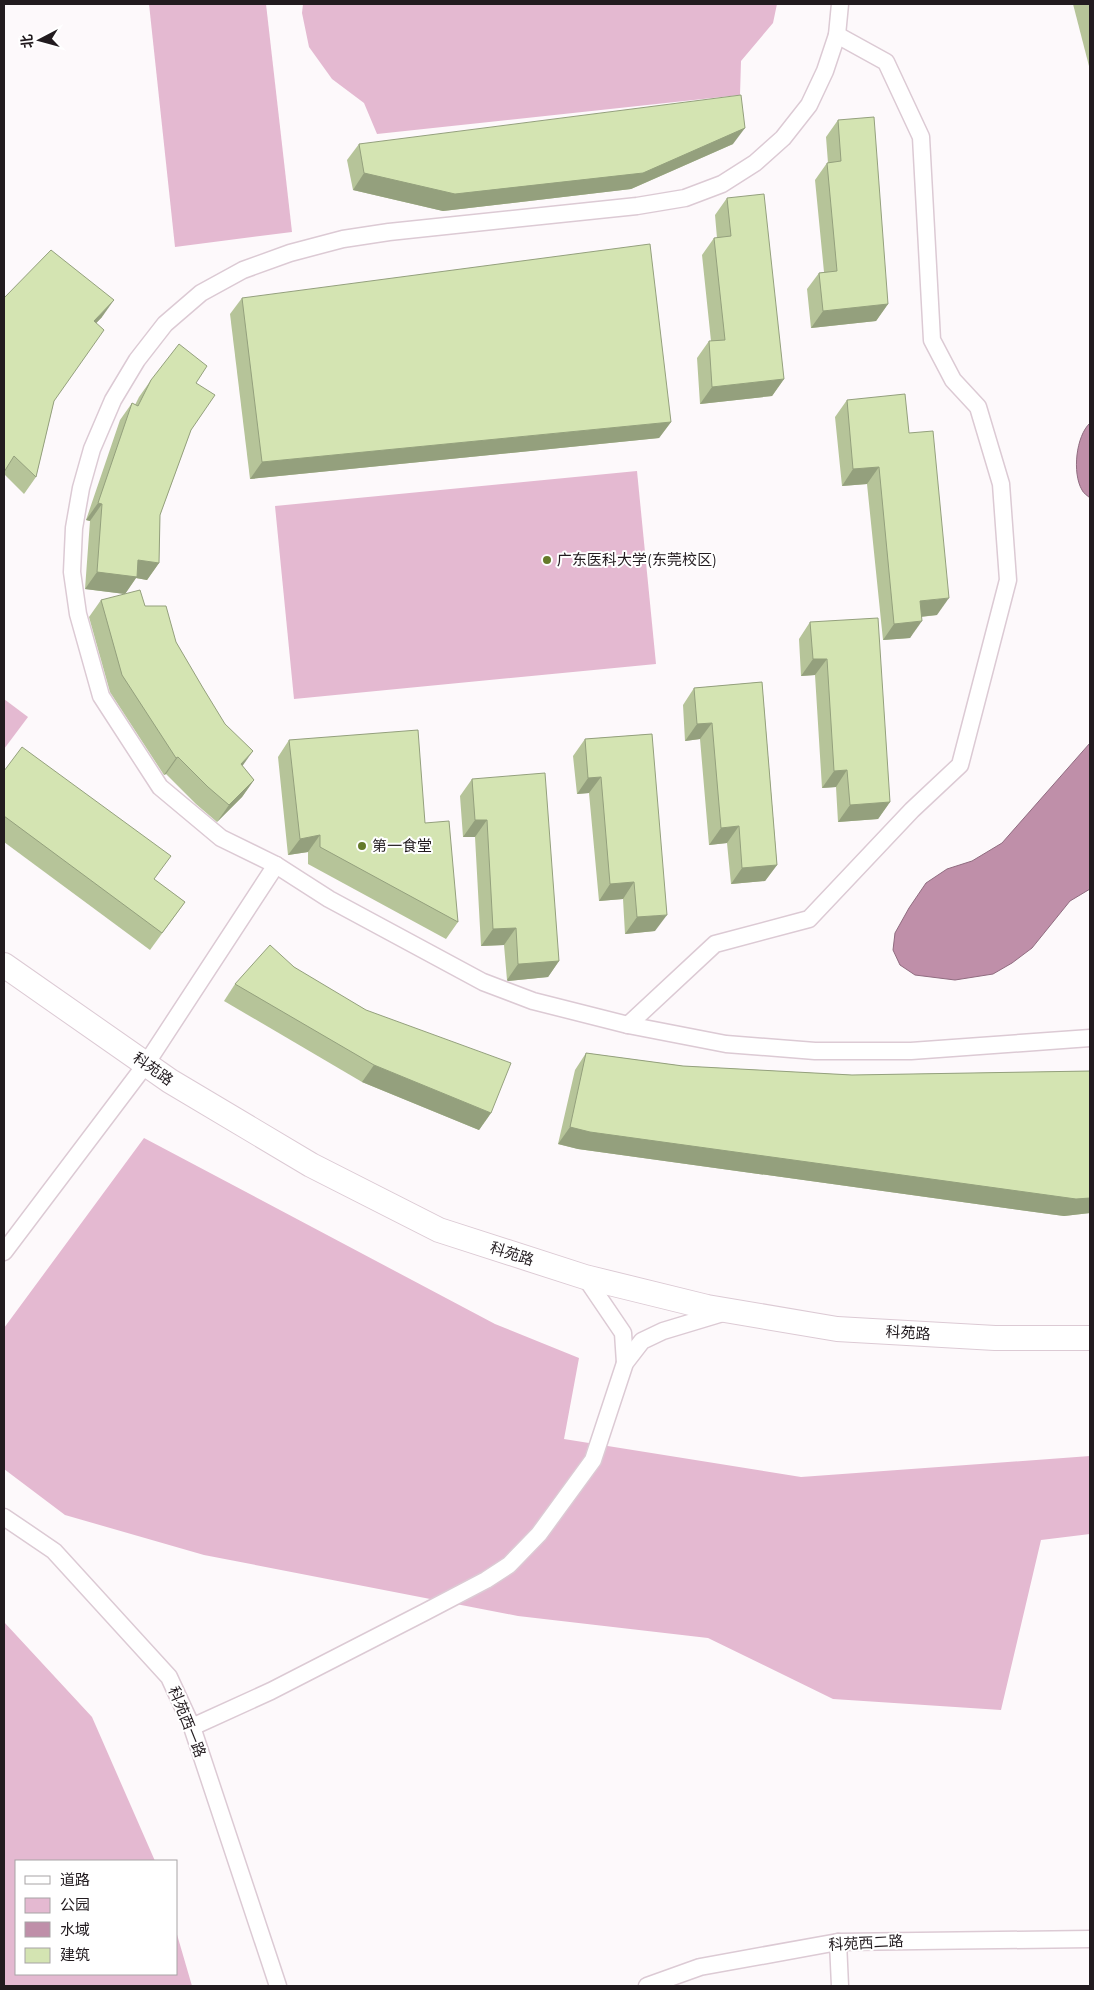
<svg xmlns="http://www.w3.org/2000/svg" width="1094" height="1990" font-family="Montserrat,'Noto Sans SC',sans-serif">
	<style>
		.green { fill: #e4b9d1 }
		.water { fill: #bf8fa9; stroke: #906c80 }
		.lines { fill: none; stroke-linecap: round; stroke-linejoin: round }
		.street-casing { stroke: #dccad4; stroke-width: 19 }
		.secondary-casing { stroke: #dccad4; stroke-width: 26 }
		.street { stroke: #fff; stroke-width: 16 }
		.secondary { stroke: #fff; stroke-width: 24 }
		.wall { fill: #b6c499 }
		.shaded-wall { fill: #94a07d }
		.building { fill: #d4e4b2; stroke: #94a07d }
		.poi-dot { fill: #657a2a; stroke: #fff; stroke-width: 2 }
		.labels { text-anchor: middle; stroke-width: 4; stroke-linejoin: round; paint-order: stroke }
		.poi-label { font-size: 15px; fill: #221b1f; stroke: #fff; text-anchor: start }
		.street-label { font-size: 15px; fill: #221b1f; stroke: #fff }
	</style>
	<rect width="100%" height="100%" fill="#fdf9fb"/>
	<!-- green -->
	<g class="green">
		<polygon points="149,4 266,4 292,232 175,247"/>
		<polygon points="303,4 777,4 773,23 741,61 740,95 377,134 364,103 332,79 309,47 302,13"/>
		<polygon points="637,471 656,664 294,699 275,506"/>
		<polygon points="4,699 28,717 4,749"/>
		<polygon points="144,1138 495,1324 579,1358 564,1439 801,1477 1090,1456 1090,1534 1041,1540 1001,1710 833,1699 708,1638 518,1616 204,1555 65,1515 4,1469 4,1328"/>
		<polygon points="4,1622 92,1717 155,1861 16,1861 16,1974 176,1974 176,1931 192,1986 4,1986"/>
	</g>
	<!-- water -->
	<g class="water">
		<path d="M1090,423V498C1088,496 1083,493 1082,490C1072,473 1076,436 1090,423Z"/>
		<polygon points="1090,743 1090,889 1070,901 1032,948 1012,963 993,974 955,980 915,975 900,965 893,950 895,933 909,908 926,883 947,869 972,861 1002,843"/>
	</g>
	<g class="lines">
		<!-- street casing -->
		<g class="street-casing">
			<g id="street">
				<polyline points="840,4 837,35 825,71 809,105 783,138 755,163 722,184 685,198 637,206 389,232 343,239 290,253 243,270 201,293 165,324 137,360 113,400 92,449 81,488 74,528 72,572 78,614 101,696 160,787 221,838 276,865 329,899 483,982 533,1001 628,1025 726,1044 815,1051 911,1051 1090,1038"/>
				<polyline points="628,1025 715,944 809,919 912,810 960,765 1008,580 1001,484 978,407 953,380 932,340 921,137 886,62 837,35"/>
				<polyline points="4,1252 146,1064 276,865"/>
				<polyline points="585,1277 623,1333 625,1363"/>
				<polyline points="4,1517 54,1551 169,1677 192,1727 278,1986"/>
				<polyline points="192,1727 271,1691 425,1612 486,1580 509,1565 539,1534 593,1460 625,1363 642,1341 663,1331 726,1312"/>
				<polyline points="838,1942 840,1986"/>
				<polyline points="647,1986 700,1967 838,1942 1090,1939"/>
			</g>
		</g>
		<!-- secondary casing -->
		<g class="secondary-casing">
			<polyline id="secondary" points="4,965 170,1081 311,1165 439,1230 585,1277 707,1307 837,1329 995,1338 1090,1338"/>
		</g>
		<!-- street -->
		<use href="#street" class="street"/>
		<!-- secondary -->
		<use href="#secondary" class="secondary"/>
	</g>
	<!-- wall -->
	<g class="wall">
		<polygon points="1073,4 1090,4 1090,70"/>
		<polygon points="838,120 888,304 876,321 811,328 807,289 819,273 824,272 815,180 827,163 828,163 826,137"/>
		<polygon points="359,144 733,144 631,189 443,211 353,190 347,160"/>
		<polygon points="727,198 784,379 772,396 700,404 697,358 709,341 711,341 702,255 714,238 717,238 715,215"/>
		<polygon points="4,298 102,317 96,323 54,401 36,477 24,494 4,474"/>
		<polygon points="242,298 671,422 659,438 250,479 230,314"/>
		<polygon points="151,380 191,430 160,515 159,563 147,580 136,578 125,594 85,589 90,521 86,520 120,420 132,403 135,405 139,397"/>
		<polygon points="847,400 909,433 937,615 921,617 910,638 883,640 867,484 842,486 835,417"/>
		<polygon points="101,600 145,606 176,642 242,766 254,780 242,797 217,822 196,804 166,774 164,775 110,692 89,617"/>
		<polygon points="810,622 890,802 878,819 838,822 836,787 822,788 815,675 801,676 799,639"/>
		<polygon points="762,682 777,865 765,881 731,884 727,843 709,845 700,739 685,741 683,705 694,688"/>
		<polygon points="652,734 655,931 625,934 623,899 599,901 589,793 577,794 573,756 585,739"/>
		<polygon points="289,740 425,823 458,922 446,939 308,864 308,852 288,855 278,757"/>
		<polygon points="4,771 185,902 150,950 4,842"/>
		<polygon points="472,779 559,961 548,977 508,981 507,980 504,945 481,946 475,837 463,837 460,796"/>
		<polygon points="294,967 491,1113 479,1130 362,1082 224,1001 235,984"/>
		<polygon points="586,1053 683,1066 852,1075 1090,1071 1090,1213 1064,1216 578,1149 558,1144 575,1070"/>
	</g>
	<!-- shaded-wall -->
	<g class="shaded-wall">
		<polygon points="745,128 733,144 631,189 443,211 353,190 364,173"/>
		<polygon points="114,300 102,317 82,338 94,321"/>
		<polygon points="888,304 876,321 811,328 823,311"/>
		<polygon points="784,379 772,396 700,404 712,387"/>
		<polygon points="671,422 659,438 250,479 262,462"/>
		<polygon points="879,467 867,484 842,486 853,469"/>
		<polygon points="98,503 102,504 90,521 86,520"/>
		<polygon points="138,560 159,563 147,580 136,578 125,594 85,589 97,572"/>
		<polygon points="949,598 937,615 908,618 920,601"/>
		<polygon points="922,621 910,638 883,640 894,624"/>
		<polygon points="813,659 827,659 815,675 801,676"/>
		<polygon points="712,723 700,739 685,741 697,724"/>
		<polygon points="253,751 241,768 241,764"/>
		<polygon points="178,757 166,774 164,775 176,758"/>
		<polygon points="847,770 836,787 822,788 834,771"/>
		<polygon points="601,777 589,793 577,794 588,778"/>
		<polygon points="254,780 242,797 217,822 229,805"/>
		<polygon points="890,802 878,819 838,822 850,805"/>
		<polygon points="475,820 487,820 475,837 463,837"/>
		<polygon points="739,826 727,843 709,845 721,828"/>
		<polygon points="320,835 308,852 288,855 300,839"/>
		<polygon points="777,865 765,881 731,884 742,868"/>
		<polygon points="634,882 623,899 599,901 610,884"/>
		<polygon points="667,915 655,931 625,934 637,917"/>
		<polygon points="516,928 504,945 481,946 493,929"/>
		<polygon points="559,961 548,977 508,981 507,980 518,964"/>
		<polygon points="374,1065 491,1113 479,1130 362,1082"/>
		<polygon points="570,1127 1090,1198 1090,1213 1064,1216 578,1149 558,1144"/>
	</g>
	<!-- building -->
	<g class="building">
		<polygon points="741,95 745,128 643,173 455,194 364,173 359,144"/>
		<polygon points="874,117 888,304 823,311 819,273 837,271 827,163 841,161 838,120"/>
		<polygon points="764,194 784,379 712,387 709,341 725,340 714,238 731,236 727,198"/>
		<polygon points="650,244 671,422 262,462 242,298"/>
		<polygon points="51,250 114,300 94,321 104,330 54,401 36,477 14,456 4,472 4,298"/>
		<polygon points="179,344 207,366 196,383 215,395 191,430 160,515 159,563 138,560 137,577 97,572 102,504 98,503 132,403 138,406 151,380"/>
		<polygon points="905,394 909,433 933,431 949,598 920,601 922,621 894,624 879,467 853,469 847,400"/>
		<polygon points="140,590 145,606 166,606 176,642 203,688 225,724 253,751 241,764 254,780 229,805 208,787 178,757 176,758 122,675 101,600"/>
		<polygon points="878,618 890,802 850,805 847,770 834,771 827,659 813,659 810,622"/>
		<polygon points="762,682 777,865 742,868 739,826 721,828 712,723 697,724 694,688"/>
		<polygon points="418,730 425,823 449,821 458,922 320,847 320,835 300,839 289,740"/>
		<polygon points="652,734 667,915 637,917 634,882 610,884 601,777 588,778 585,739"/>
		<polygon points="22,747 171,856 154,879 185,902 162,933 4,816 4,771"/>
		<polygon points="545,773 559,961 520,964 518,964 516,928 493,929 487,820 475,820 472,779"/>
		<polygon points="270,945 294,967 366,1010 511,1063 491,1113 374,1065 235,984"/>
		<polygon points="586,1053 683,1066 852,1075 1090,1071 1090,1198 1076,1199 590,1132 570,1127"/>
	</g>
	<!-- markers -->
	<g class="poi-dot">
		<circle cx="547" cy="560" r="5"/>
		<circle cx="362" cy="846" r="5"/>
	</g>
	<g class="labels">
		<!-- poi labels -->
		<g class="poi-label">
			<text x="557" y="565">广东医科大学(东莞校区)</text>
			<text x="372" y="851">第一食堂</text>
		</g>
		<!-- street labels -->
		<g class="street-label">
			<text transform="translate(153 1069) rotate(35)" y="5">科苑路</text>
			<text transform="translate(512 1254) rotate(18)" y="5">科苑路</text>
			<text transform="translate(908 1333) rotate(3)" y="5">科苑路</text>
			<text transform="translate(187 1722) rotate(68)" y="5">科苑西一路</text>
			<text transform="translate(866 1943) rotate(-3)" y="5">科苑西二路</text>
		</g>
	</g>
	<!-- border -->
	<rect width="1094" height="1990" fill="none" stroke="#221b1f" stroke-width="10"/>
	<!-- legend -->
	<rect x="15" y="1860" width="162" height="115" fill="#ffffff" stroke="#a7a4a5"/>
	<rect x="25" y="1876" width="25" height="8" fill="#ffffff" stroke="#a7a4a5"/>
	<text x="60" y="1885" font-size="15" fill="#221b1f">道路</text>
	<rect x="25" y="1898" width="25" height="15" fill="#e4b9d1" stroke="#a7a4a5"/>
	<text x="60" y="1910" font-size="15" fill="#221b1f">公园</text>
	<rect x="25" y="1922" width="25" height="15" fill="#bf8fa9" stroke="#a7a4a5"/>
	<text x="60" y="1935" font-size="15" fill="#221b1f">水域</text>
	<rect x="25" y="1948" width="25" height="15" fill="#d4e4b2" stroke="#a7a4a5"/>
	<text x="60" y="1960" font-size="15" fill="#221b1f">建筑</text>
	<!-- north arrow -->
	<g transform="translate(40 40) rotate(264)" stroke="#ffffff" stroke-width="4" paint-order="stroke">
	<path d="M0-4L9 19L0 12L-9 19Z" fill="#221b1f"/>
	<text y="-8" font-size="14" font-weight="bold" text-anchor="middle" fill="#221b1f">北</text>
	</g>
</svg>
